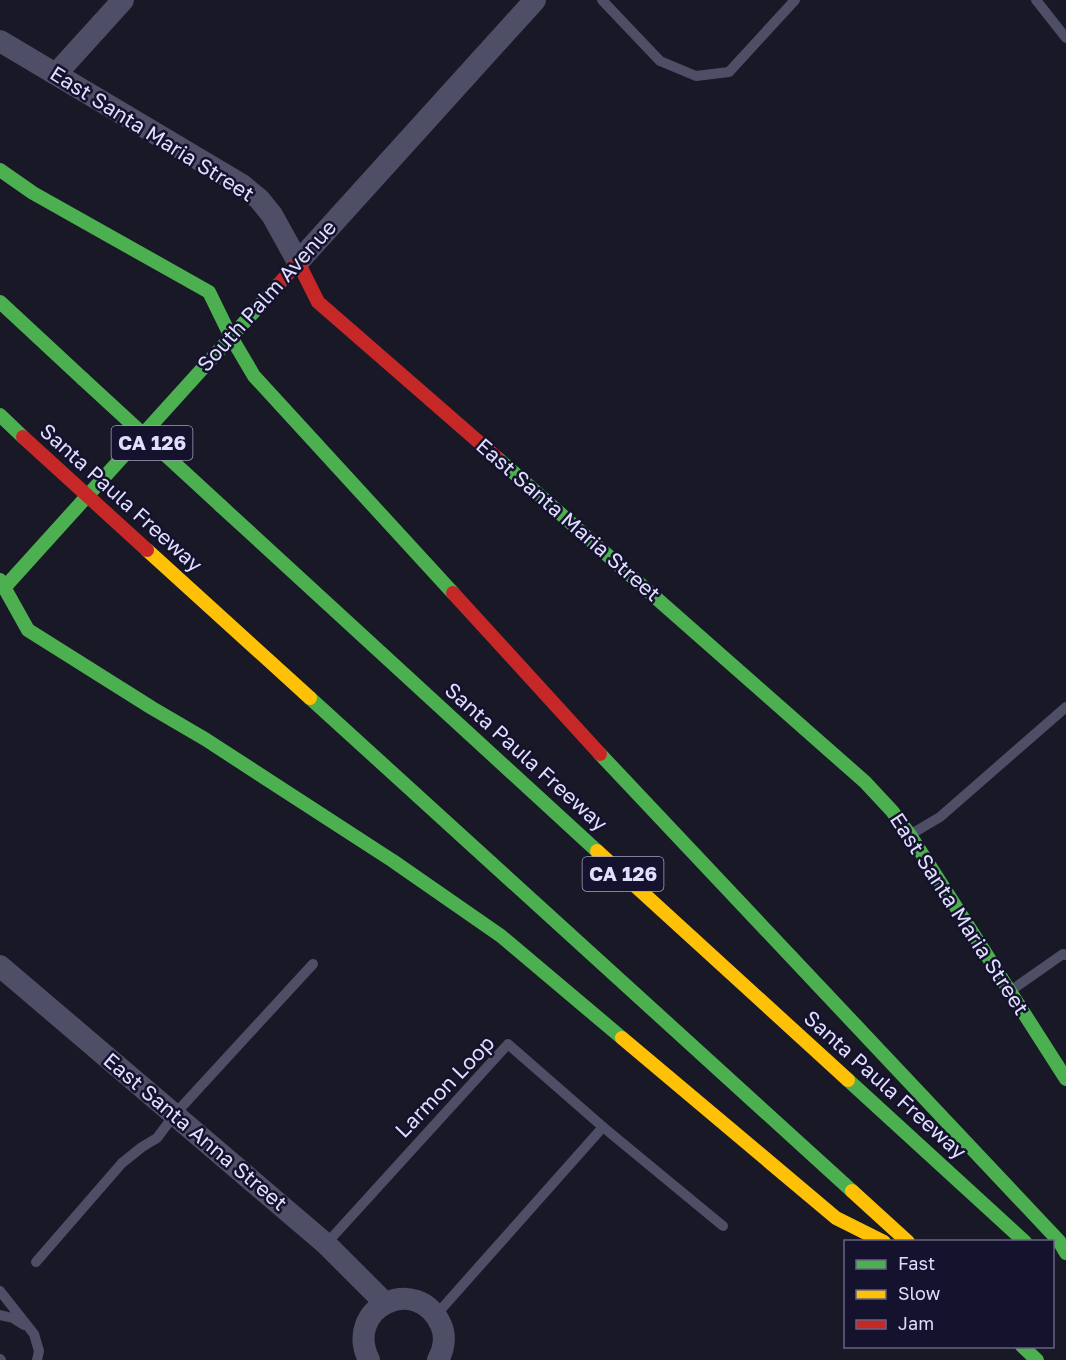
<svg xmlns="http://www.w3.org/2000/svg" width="1066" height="1360" font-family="'Golos Text',sans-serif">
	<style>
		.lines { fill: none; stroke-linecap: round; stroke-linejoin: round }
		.lane { stroke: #4e4f67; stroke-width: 10 }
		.street { stroke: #4e4f67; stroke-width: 22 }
		.fast { stroke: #4caf50; stroke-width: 14 }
		.slow { stroke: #ffc107; stroke-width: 14 }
		.jam { stroke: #c62828; stroke-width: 14 }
		.fast-bridge { stroke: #4caf50; stroke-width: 14 }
		.jam-bridge { stroke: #c62828; stroke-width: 14 }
		.labels { text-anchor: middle; stroke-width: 5; stroke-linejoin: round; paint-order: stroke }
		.shield { fill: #14122c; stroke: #a2a1bf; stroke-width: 1.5 }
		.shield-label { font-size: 20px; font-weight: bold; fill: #dfdefe }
		.street-label { font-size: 21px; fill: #dfdefe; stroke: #14122c }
	</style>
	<rect width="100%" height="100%" fill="#191826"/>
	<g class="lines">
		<!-- lane -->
		<g class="lane">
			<polyline points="602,0 660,61 696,76 729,72 795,0"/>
			<polyline points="1036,0 1066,38"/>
			<polyline points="913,833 940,817 1066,707"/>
			<polyline points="1013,989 1063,954 1066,955"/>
			<polyline points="603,1127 723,1226"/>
			<polyline points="326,1244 508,1044 603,1127 436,1315"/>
			<polyline points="36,1262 122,1163 142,1147 157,1138 175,1114 313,964"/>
			<polyline points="0,1291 34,1334 39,1351 37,1360"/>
			<polyline points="0,1315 13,1318 24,1325"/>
			<polyline points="0,1359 1,1360"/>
		</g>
		<!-- street -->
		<g class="street">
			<polyline points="0,41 242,185 259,199 272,215 298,262 535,0"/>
			<polyline points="56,74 123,0"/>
			<polyline points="0,966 326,1244 385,1303"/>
			<path d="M369,1360C343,1308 417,1272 441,1325C446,1336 444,1350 438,1360"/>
		</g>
		<!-- fast -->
		<g class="fast">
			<polyline points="0,170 33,193 209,292 231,337 254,376 453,593"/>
			<polyline points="0,302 83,379"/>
			<polyline points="0,415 23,437"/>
			<polyline points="496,457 865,782 892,811 910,835 1066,1079"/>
			<polyline points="221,506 597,851"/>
			<polyline points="0,580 28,630 152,708 205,739 393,861 501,936 622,1038"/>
			<polyline points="4,588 279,284"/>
			<polyline points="310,698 852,1191"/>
			<polyline points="600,754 1059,1241 1066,1253"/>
			<polyline points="848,1080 1025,1242"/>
			<polyline points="1022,1346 1037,1360"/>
		</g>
		<!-- slow -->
		<g class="slow">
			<polyline points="147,550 310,698"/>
			<polyline points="597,851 848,1080"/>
			<polyline points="622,1038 836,1218 884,1242"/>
			<polyline points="852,1191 908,1242"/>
		</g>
		<!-- jam -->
		<g class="jam">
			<polyline points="279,284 298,262 318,302 496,457"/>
			<polyline points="453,593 600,754"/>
		</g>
		<!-- fast-bridge -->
		<polyline class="fast-bridge" points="83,379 221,506"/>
		<!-- jam-bridge -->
		<polyline class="jam-bridge" points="23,437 147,550"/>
	</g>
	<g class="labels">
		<!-- shield labels -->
		<g class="shield">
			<rect x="111.5" y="426" width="81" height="34" rx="4.5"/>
			<rect x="582.5" y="857" width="81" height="34" rx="4.5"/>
		</g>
		<g class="shield-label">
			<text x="152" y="450">CA 126</text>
			<text x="623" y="881">CA 126</text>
		</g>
		<!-- street labels -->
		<g class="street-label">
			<text transform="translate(152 134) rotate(32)" y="7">East Santa Maria Street</text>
			<text transform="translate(267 296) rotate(-48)" y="7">South Palm Avenue</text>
			<text transform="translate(121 498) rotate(42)" y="7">Santa Paula Freeway</text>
			<text transform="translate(568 520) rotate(41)" y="7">East Santa Maria Street</text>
			<text transform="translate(526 757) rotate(42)" y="7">Santa Paula Freeway</text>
			<text transform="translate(959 914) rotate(57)" y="7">East Santa Maria Street</text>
			<text transform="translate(885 1085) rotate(42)" y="7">Santa Paula Freeway</text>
			<text transform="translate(445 1087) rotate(-46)" y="7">Larmon Loop</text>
			<text transform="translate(195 1132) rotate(40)" y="7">East Santa Anna Street</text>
		</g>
	</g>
	<!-- legend -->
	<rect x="844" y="1240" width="210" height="108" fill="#14122c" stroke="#656480" stroke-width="1.5"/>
	<rect x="856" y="1260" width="30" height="9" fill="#4caf50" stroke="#656480" stroke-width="1.5"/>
	<text x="898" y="1270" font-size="18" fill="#dfdefe">Fast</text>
	<rect x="856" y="1290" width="30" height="9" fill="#ffc107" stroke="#656480" stroke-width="1.5"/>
	<text x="898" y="1300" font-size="18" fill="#dfdefe">Slow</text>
	<rect x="856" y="1320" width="30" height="9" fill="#c62828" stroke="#656480" stroke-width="1.5"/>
	<text x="898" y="1330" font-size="18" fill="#dfdefe">Jam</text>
</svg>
